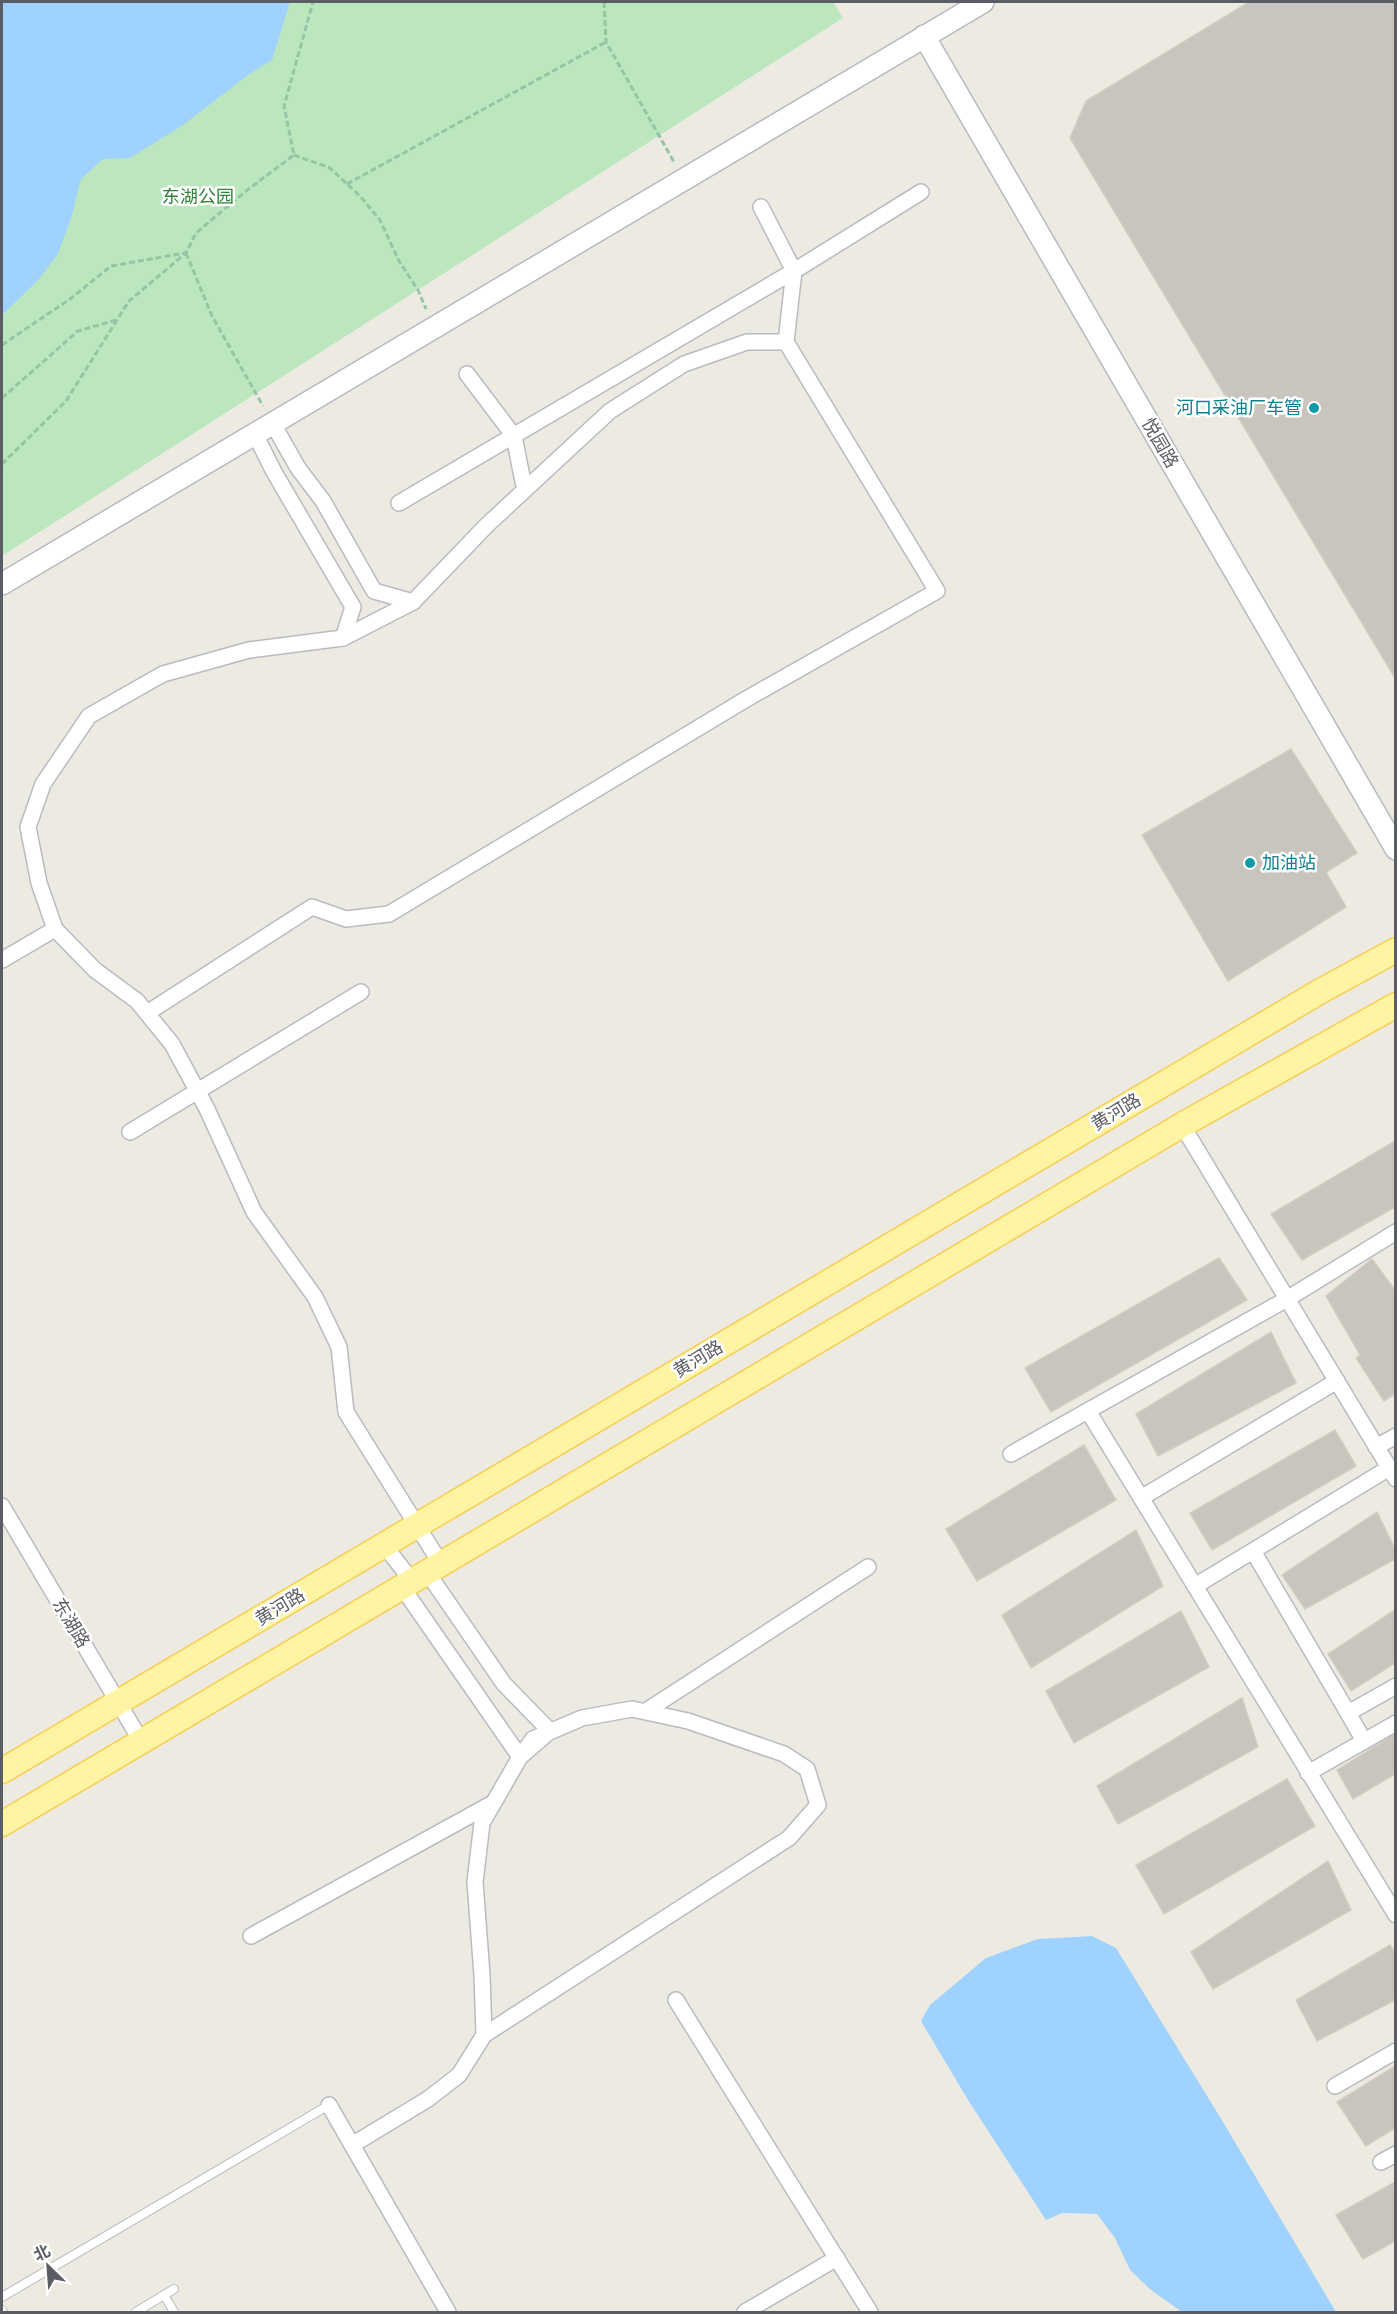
<svg xmlns="http://www.w3.org/2000/svg" width="1397" height="2314" font-family="'IBM Plex Sans','Noto Sans SC',sans-serif">
	<style>
		.green { fill: #bce6be }
		.water { fill: #9fd2ff }
		.building { fill: #c8c5be; stroke: #d2cdbf; stroke-width: 1.5 }
		.lines { fill: none; stroke-linecap: round; stroke-linejoin: round }
		.lane-casing { stroke: #b9bbc1; stroke-width: 10 }
		.street-casing { stroke: #b9bbc1; stroke-width: 18 }
		.secondary-casing { stroke: #b7bac0; stroke-width: 24 }
		.primary-casing { stroke: #f7ce51; stroke-width: 27 }
		.path { stroke: #94c5a4; stroke-width: 3; stroke-dasharray: 6 3; stroke-linecap: butt }
		.lane { stroke: #fff; stroke-width: 8 }
		.street { stroke: #fff; stroke-width: 15 }
		.secondary { stroke: #fff; stroke-width: 21 }
		.primary { stroke: #fff4a4; stroke-width: 24 }
		.culture-dot { fill: #0f9aa8; stroke: #fff; stroke-width: 2 }
		.labels { text-anchor: middle; stroke-width: 5; stroke-linejoin: round; paint-order: stroke }
		.park-label { font-size: 18px; fill: #308337; stroke: #fff }
		.culture-label { font-size: 18px; fill: #0d838f; stroke: #fff; text-anchor: end }
		.street-label { font-size: 18px; fill: #5a5d63; stroke: #fff }
	</style>
	<rect width="100%" height="100%" fill="#edebe1"/>
	<!-- green -->
	<polygon class="green" points="2,2 833,2 843,18 2,556"/>
	<!-- water -->
	<g class="water">
		<polygon points="2,2 290,2 272,60 248,75 183,125 130,158 103,159 81,179 72,215 58,254 38,280 2,315"/>
		<polygon points="1092,1936 1116,1948 1220,2117 1336,2312 1182,2312 1151,2290 1130,2270 1115,2238 1097,2214 1062,2213 1046,2220 968,2100 921,2021 930,2005 986,1958 1038,1939"/>
	</g>
	<!-- building -->
	<g class="building">
		<polygon points="1249,2 1395,2 1395,678 1070,138 1086,101"/>
		<polygon points="1291,749 1357,853 1326,872 1346,907 1228,981 1142,835"/>
		<polygon points="1395,1141 1395,1207 1302,1260 1271,1214"/>
		<polygon points="1219,1258 1247,1300 1051,1412 1025,1368"/>
		<polygon points="1372,1259 1395,1290 1395,1394 1384,1401 1356,1358 1360,1355 1326,1296"/>
		<polygon points="1271,1332 1296,1383 1158,1456 1136,1414"/>
		<polygon points="1335,1430 1356,1466 1212,1550 1190,1513"/>
		<polygon points="1084,1445 1116,1500 977,1581 946,1529"/>
		<polygon points="1377,1512 1395,1549 1395,1559 1305,1609 1282,1575"/>
		<polygon points="1136,1530 1163,1586 1031,1668 1002,1615"/>
		<polygon points="1395,1610 1395,1663 1351,1691 1328,1654"/>
		<polygon points="1181,1611 1209,1667 1074,1743 1046,1691"/>
		<polygon points="1242,1698 1258,1747 1118,1824 1097,1786"/>
		<polygon points="1395,1734 1395,1774 1353,1799 1337,1770"/>
		<polygon points="1287,1779 1315,1826 1164,1914 1136,1865"/>
		<polygon points="1328,1861 1351,1910 1213,1989 1191,1952"/>
		<polygon points="1390,1945 1395,1952 1395,2000 1317,2041 1296,2000"/>
		<polygon points="1395,2066 1395,2128 1366,2146 1337,2102"/>
		<polygon points="1395,2182 1395,2241 1363,2259 1336,2215"/>
	</g>
	<g class="lines">
		<!-- lane casing -->
		<g class="lane-casing">
			<g id="lane">
				<polyline points="164,2295 174,2312"/>
				<polyline points="2,2297 329,2105"/>
				<polyline points="2,2310 3,2312"/>
				<polyline points="136,2312 174,2289"/>
			</g>
		</g>
		<!-- street casing -->
		<g class="street-casing">
			<g id="street">
				<polyline points="761,207 794,271 921,192"/>
				<polyline points="467,374 514,436 523,482"/>
				<polyline points="273,424 298,468 323,501 374,591 413,602"/>
				<polyline points="255,434 274,472 353,607 343,638"/>
				<polyline points="399,503 794,271 786,342"/>
				<polyline points="2,960 55,929"/>
				<polyline points="147,1013 312,907 346,919 389,914 748,698 937,591 786,342 747,342 684,364 610,411 487,525 413,602 343,638 249,650 163,674 89,716 43,784 28,827 39,883 55,929 95,970 137,1001 172,1044 207,1109 254,1212 315,1297 339,1347 346,1412 441,1564"/>
				<polyline points="1182,1125 1396,1479"/>
				<polyline points="130,1132 361,992"/>
				<polyline points="1088,1411 1396,1915"/>
				<polyline points="1376,1447 1396,1436"/>
				<polyline points="1011,1454 1287,1299 1396,1232"/>
				<polyline points="1141,1498 1337,1381"/>
				<polyline points="2,1506 141,1741"/>
				<polyline points="384,1545 412,1581"/>
				<polyline points="1253,1551 1348,1713 1396,1686"/>
				<polyline points="1195,1586 1389,1468"/>
				<polyline points="402,1587 520,1757 482,1823 475,1882 482,1975 484,2035 789,1838 818,1805 807,1769 784,1754 688,1721 632,1709 582,1718 533,1739 520,1757 550,1731 504,1684 427,1572"/>
				<polyline points="646,1711 868,1567"/>
				<polyline points="1348,1713 1364,1741"/>
				<polyline points="1308,1773 1396,1723"/>
				<polyline points="251,1936 493,1803"/>
				<polyline points="676,2000 870,2312"/>
				<polyline points="1335,2086 1396,2051"/>
				<polyline points="329,2105 448,2312"/>
				<polyline points="352,2145 428,2099 459,2075 484,2035"/>
				<polyline points="1381,2162 1396,2154"/>
				<polyline points="745,2312 837,2258"/>
			</g>
		</g>
		<!-- secondary casing -->
		<g class="secondary-casing">
			<g id="secondary">
				<polyline points="924,36 1396,849"/>
				<polyline points="2,584 983,2"/>
			</g>
		</g>
		<!-- primary casing -->
		<g class="primary-casing">
			<g id="primary">
				<polyline points="2,1771 1319,992 1396,950"/>
				<polyline points="2,1824 1182,1125 1396,1005"/>
			</g>
		</g>
		<!-- path -->
		<g class="path">
			<polyline points="604,2 606,42 674,162"/>
			<polyline points="294,155 330,168 361,197 380,220 399,261 418,290 426,309"/>
			<polyline points="347,184 606,42"/>
			<polyline points="186,253 212,316 263,406"/>
			<polyline points="2,345 70,299 111,266 185,253"/>
			<polyline points="2,398 78,331 116,320"/>
			<polyline points="2,464 66,401 129,301 186,253 196,233 246,191 294,155 284,106 313,2"/>
		</g>
		<!-- lane -->
		<use href="#lane" class="lane"/>
		<!-- street -->
		<use href="#street" class="street"/>
		<!-- secondary -->
		<use href="#secondary" class="secondary"/>
		<!-- primary -->
		<use href="#primary" class="primary"/>
	</g>
	<!-- markers -->
	<g class="culture-dot">
		<circle cx="1314" cy="408" r="6"/>
		<circle cx="1250" cy="863" r="6"/>
	</g>
	<g class="labels">
		<!-- park labels -->
		<g class="park-label">
			<text x="198" y="203">东湖公园</text>
		</g>
		<!-- culture labels -->
		<g class="culture-label">
			<text x="1302" y="414">河口采油厂车管</text>
			<text x="1262" y="869" text-anchor="start">加油站</text>
		</g>
		<!-- street labels -->
		<g class="street-label">
			<text transform="translate(1160 443) rotate(60)" y="6">悦园路</text>
			<text transform="translate(1116 1112) rotate(-31)" y="6">黄河路</text>
			<text transform="translate(698 1359) rotate(-31)" y="6">黄河路</text>
			<text transform="translate(280 1607) rotate(-31)" y="6">黄河路</text>
			<text transform="translate(71 1623) rotate(59)" y="6">东湖路</text>
		</g>
	</g>
	<!-- border -->
	<rect width="1397" height="2314" fill="none" stroke="#5a5d63" stroke-width="6"/>
	<!-- north arrow -->
	<g transform="translate(48 2266) rotate(335)" stroke="#ffffff" stroke-width="4.5" paint-order="stroke">
	<path d="M0-4.5L10 22L0 15L-10 22Z" fill="#5a5d63"/>
	<text y="-9" font-size="16" font-weight="bold" text-anchor="middle" fill="#5a5d63">北</text>
	</g>
</svg>
